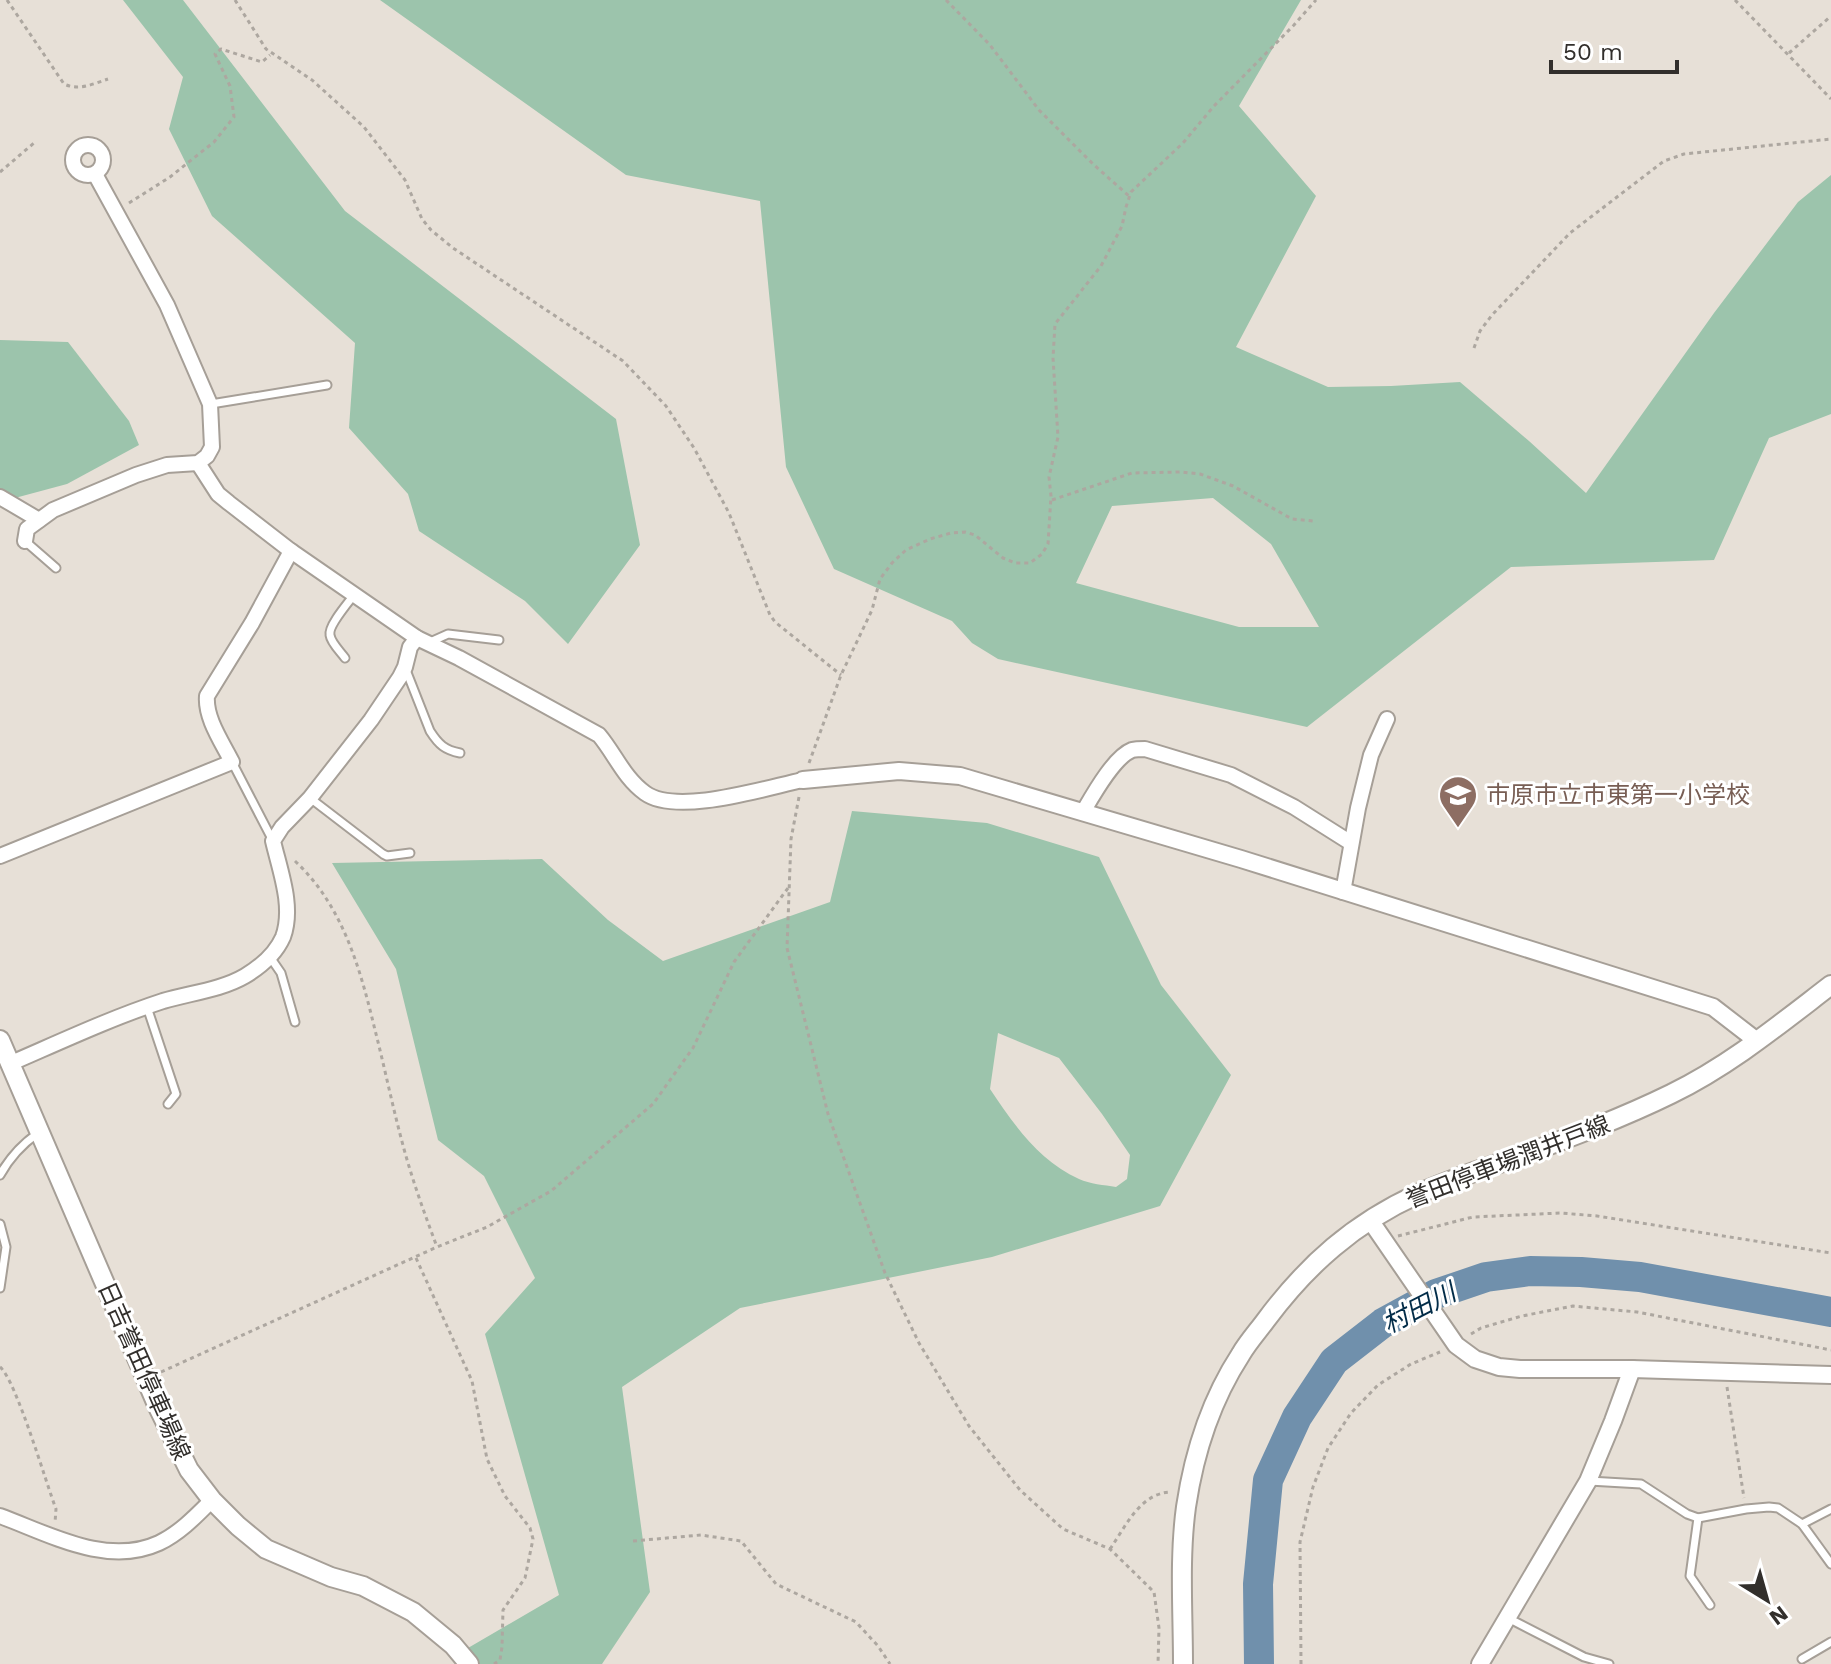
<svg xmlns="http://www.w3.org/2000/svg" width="1831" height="1664" font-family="'Work Sans','Noto Sans JP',sans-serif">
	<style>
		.green { fill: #9cc4ac; fill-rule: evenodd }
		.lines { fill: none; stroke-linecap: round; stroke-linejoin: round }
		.river { stroke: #7090ac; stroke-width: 30 }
		.service-casing { stroke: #a69f97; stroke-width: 11 }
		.minor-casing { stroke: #a69f97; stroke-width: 18 }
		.tertiary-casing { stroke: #a69f97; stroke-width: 20 }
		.secondary-casing { stroke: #a69f97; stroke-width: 22 }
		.path { stroke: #ada7a0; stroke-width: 3; stroke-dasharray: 4 4; stroke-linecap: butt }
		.service { stroke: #fff; stroke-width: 7 }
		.minor { stroke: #fff; stroke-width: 14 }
		.tertiary { stroke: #fff; stroke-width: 16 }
		.secondary { stroke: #fff; stroke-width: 18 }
		.labels { text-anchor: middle; stroke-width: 6; stroke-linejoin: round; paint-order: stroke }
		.education-label { font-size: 24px; fill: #785e54; stroke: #fff; text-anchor: start }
		.street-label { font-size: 24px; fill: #322f2c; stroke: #fff }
		.water-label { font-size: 26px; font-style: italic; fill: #022c48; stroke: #fff }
	</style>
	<rect width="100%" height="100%" fill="#e7e0d7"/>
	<!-- green -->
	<g class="green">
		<polygon points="123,0 183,0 345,211 616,419 640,545 568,644 525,601 419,531 408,494 349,428 355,343 212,216 169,129 183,77"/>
		<path d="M380,0H1301L1239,106L1316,196L1236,347L1328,387L1391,386L1460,382L1529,441L1586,493L1714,313L1798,202L1831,175V414L1769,438L1714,560L1511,567L1307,727L998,659L972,643L952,621L834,569L786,467L760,201L626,175ZM1213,498L1271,544L1319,627H1239L1076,583L1112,506Z"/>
		<polygon points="0,340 68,342 129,421 139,445 67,484 0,502"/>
		<path d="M852,811L987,823L1099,857L1161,985L1231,1075L1160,1206L992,1257L740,1308L622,1387L650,1592L602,1664H466L468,1648L559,1595L485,1334L535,1278L484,1176L438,1140L396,969L332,863L542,859L608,920L663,961L830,902ZM998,1033L1059,1058L1102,1114L1130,1155L1127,1179L1116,1187C1104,1185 1090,1184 1079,1179C1039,1161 1014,1125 990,1089Z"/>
	</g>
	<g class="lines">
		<!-- river -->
		<polyline class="river" points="1259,1664 1258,1584 1268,1480 1297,1417 1334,1361 1383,1323 1436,1294 1486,1277 1530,1271 1581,1272 1640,1277 1831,1312"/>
		<!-- service casing -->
		<g class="service-casing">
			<g id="service">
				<polyline points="211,404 327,385"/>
				<polyline points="25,541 56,568"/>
				<polyline points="428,643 448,634 499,640"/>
				<path d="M345,658C341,652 331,643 330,635C328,626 348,603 354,595"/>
				<path d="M406,670L430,731C439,745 445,750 460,753"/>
				<polyline points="232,762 273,841"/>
				<polyline points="310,798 383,854 387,856 410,853"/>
				<polyline points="270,957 281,973 295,1022"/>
				<polyline points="147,1007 176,1094 168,1104"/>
				<path d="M0,1175C10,1157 21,1145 38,1133"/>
				<polyline points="0,1224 6,1247 0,1288"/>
				<polyline points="1589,1481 1641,1484 1687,1514 1698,1518 1746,1509 1769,1507 1778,1508 1802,1524 1831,1564"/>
				<polyline points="1698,1518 1690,1576 1710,1605"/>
				<polyline points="1802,1524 1831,1509"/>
				<polyline points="1508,1618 1584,1657 1609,1664"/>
				<polyline points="1802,1659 1831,1642"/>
			</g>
		</g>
		<!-- minor casing -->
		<g class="minor-casing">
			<g id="minor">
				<circle cx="88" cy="160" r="15"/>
				<path d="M198,463L218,494L229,503L291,551L417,638L459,658L599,735C615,754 624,778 645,793C677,816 765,788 803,780"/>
				<polyline points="0,497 39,520"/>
				<polyline points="25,541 27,529 53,510 136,475 167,465 198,463 207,456 212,447 210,404 167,305 95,174"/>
				<path d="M1083,812C1093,795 1114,757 1132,750C1136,749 1141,749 1145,749L1231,775L1294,807L1351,843"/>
				<path d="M0,856L232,762C222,742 205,718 207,696L252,623L291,551"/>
				<polyline points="1343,892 1358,808 1371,755 1387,719"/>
				<path d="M9,1064C60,1042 111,1018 163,1001C190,993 221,990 245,976C260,967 276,953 283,937C294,907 280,871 273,841L282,827L310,798L371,720L400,677L405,667L410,647L417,638"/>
				<path d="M0,1516C49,1534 107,1567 159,1543C180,1533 197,1515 212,1500"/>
			</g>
		</g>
		<!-- tertiary casing -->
		<g class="tertiary-casing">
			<g id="tertiary">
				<polyline points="803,780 899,771 960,776 1241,859 1713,1007 1757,1041"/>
				<polyline points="1370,1220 1456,1345 1475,1359 1499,1367 1520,1369 1632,1369 1831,1375"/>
				<polyline points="1480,1664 1588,1481 1613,1421 1632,1369"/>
			</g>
		</g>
		<!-- secondary casing -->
		<g class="secondary-casing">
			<g id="secondary">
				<polyline points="0,1040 158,1407 189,1470 212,1500 238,1526 266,1549 331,1577 363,1586 413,1612 453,1645 469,1664"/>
				<path d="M1183,1664C1183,1612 1179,1558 1186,1507C1194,1453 1211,1400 1241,1354C1248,1342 1258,1331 1266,1320C1307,1265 1354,1223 1418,1194C1451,1179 1486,1168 1520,1156C1571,1137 1622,1118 1671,1094C1729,1066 1780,1024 1831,985"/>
			</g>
		</g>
		<!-- path -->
		<g class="path">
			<path d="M7,0L64,84C79,91 93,84 108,79"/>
			<polyline points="235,0 266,49 312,80 364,127 405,180 422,219 431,230 453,248 623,361 666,406 694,448 729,513 770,615 775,622 841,675"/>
			<polyline points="946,0 990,45 1039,110 1094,165 1129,196"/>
			<polyline points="1735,0 1831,99"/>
			<polyline points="1789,53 1831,16"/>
			<polyline points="0,172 34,143"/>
			<polyline points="129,203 170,177 214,142 234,117 230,86 215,54 221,49 262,62 270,55"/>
			<polyline points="1474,348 1480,331 1492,315 1570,233 1664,161 1684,154 1831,139"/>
			<polyline points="1052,500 1132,473 1181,472 1200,474 1233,486 1292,519 1313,521"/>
			<polyline points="809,763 841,675 872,610 880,579 892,563 906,550 930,539 951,533 965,532 975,535 1003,558 1015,563 1030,563 1042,554 1048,544 1051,496 1049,477 1058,437 1053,358 1055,324 1101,266 1122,226 1126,207 1131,192 1183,143 1214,106 1294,25 1316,0"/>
			<polyline points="799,797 791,839 787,948 828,1114 885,1273 919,1343 969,1426 1020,1490 1063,1529 1110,1549 1154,1592 1159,1628 1158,1664"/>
			<path d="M295,861C343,906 360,968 375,1030C385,1069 393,1109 404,1149C413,1182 425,1215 437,1247"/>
			<polyline points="1398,1236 1473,1217 1561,1213 1597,1216 1831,1253"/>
			<polyline points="416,1258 472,1381 487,1459 505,1496 530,1528 533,1539 525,1578 503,1610 502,1647 500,1660 494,1664"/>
			<polyline points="1471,1334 1481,1328 1522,1316 1573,1306 1637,1312 1831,1350"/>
			<path d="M0,1367C16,1380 46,1483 56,1509L55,1523"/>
			<polyline points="161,1372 437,1247 487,1227 551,1191 653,1104 693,1048 734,962 788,888"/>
			<polyline points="1727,1387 1744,1498"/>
			<polyline points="633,1541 701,1535 741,1541 776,1584 856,1622 878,1646 890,1664"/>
			<path d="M1110,1549C1126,1526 1140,1493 1171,1492"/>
			<polyline points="1301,1664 1300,1542 1313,1487 1328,1448 1351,1413 1378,1385 1411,1364 1440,1352"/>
		</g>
		<!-- service -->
		<use href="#service" class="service"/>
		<!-- minor -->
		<use href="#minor" class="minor"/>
		<!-- tertiary -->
		<use href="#tertiary" class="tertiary"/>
		<!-- secondary -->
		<use href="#secondary" class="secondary"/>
	</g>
	<!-- icons -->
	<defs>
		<g id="school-pin" transform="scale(2)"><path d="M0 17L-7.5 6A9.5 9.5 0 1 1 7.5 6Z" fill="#8d6e63" stroke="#fff"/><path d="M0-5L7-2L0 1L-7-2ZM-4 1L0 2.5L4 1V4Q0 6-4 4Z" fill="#fff"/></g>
	</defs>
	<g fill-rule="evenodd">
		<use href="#school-pin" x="1458" y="795"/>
	</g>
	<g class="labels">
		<!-- education labels -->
		<g class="education-label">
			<text x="1486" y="803">市原市立市東第一小学校</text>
		</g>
		<!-- street labels -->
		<g class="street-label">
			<text transform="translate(1508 1162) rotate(-21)" y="8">誉田停車場潤井戸線</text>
			<text transform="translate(144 1371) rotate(66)" y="8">日吉誉田停車場線</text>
		</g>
		<!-- water labels -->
		<g class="water-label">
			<text transform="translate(1419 1308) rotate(-27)" y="9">村田川</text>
		</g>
	</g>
	<!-- north arrow -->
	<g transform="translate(1767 1600) rotate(143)" stroke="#ffffff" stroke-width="6" paint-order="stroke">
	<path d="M0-6L14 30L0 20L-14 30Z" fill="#322f2c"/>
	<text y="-12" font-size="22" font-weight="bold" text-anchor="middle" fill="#322f2c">N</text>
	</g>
	<!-- scale -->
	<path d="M1551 60v12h126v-12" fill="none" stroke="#322f2c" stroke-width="4"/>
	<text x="1563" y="60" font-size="24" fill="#322f2c" stroke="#ffffff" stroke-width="6" paint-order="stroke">50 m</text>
</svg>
